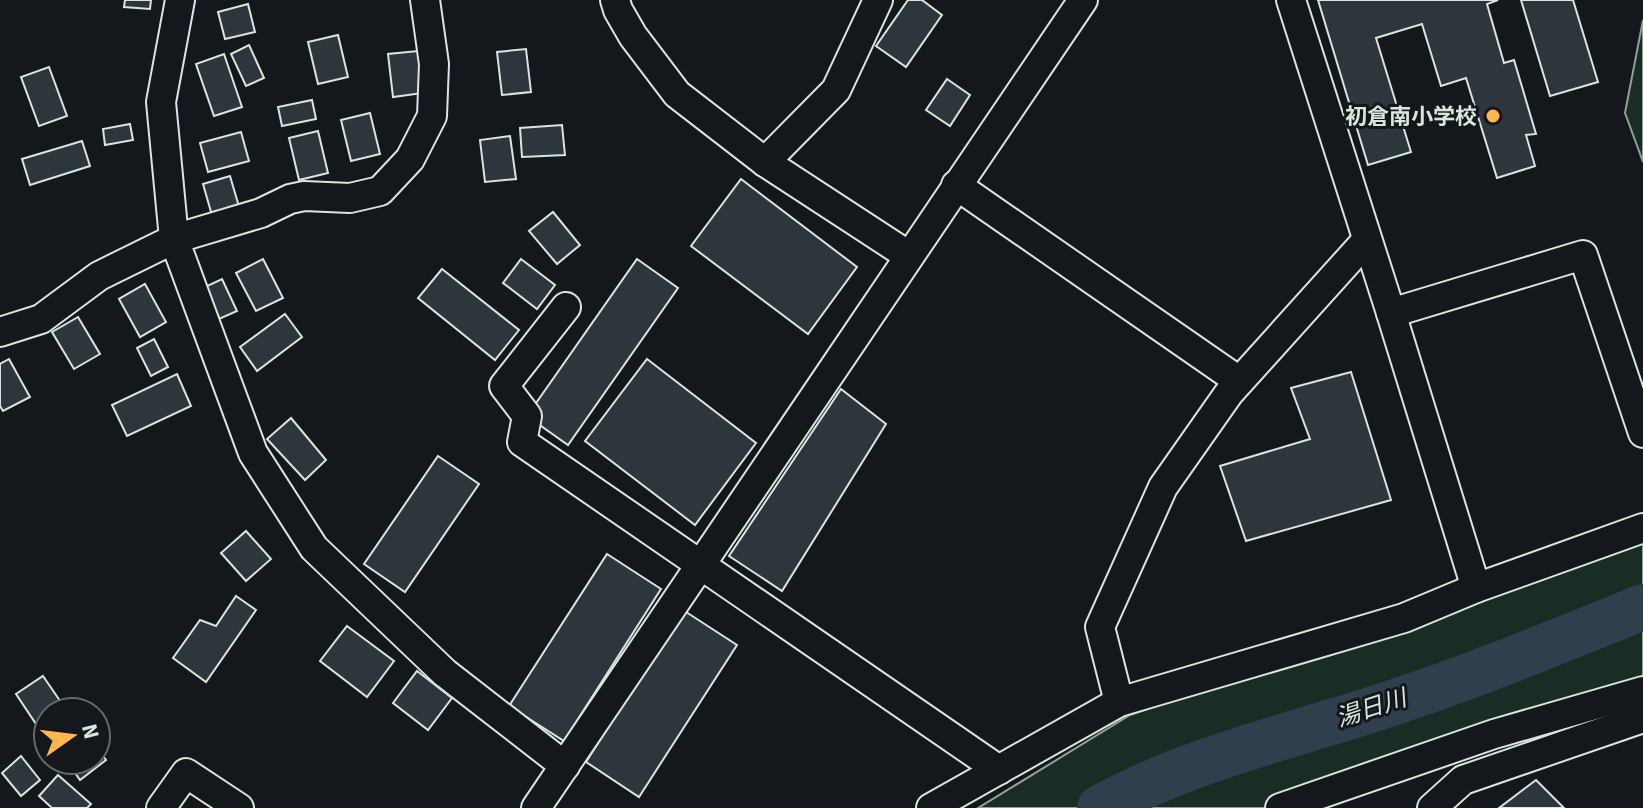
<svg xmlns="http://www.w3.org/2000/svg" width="1643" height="808" font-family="'Source Sans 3','Noto Sans JP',sans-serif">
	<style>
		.green { fill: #1a2d24; stroke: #939e99; stroke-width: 2 }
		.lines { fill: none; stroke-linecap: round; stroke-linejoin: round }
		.river { stroke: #2f3f4d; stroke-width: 46 }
		.building { fill: #2c363c; stroke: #d8e6dc; stroke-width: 2 }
		.minor-casing { stroke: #d8e6dc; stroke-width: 32 }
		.minor { stroke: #14181c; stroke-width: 28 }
		.poi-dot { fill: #ffb74d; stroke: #14181c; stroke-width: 3 }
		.labels { text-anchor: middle; stroke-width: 6; stroke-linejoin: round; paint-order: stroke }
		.poi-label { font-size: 22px; font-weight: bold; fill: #d8e6dc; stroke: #14181c; text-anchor: end }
		.water-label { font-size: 24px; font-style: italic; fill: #d8e6dc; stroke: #14181c }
	</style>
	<rect width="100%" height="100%" fill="#14181c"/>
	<!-- green -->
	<g class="green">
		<polygon points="1643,20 1643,162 1625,113"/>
		<polygon points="1643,538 1643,678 1288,808 978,808 1130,715"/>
	</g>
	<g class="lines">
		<!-- river -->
		<path class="river" d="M1100,808C1192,757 1298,735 1398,701C1481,673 1562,640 1643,607"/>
	</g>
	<!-- building -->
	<g class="building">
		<polygon points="125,0 151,0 150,9 124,7"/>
		<polygon points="908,0 922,0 942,15 906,67 876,46"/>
		<polygon points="1318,0 1498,0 1487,4 1504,63 1514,60 1536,134 1526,135 1535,166 1497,178 1466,78 1441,86 1422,24 1376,38 1411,152 1368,165"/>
		<polygon points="1521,0 1573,0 1598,82 1550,96"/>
		<polygon points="248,4 255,32 225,39 218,12"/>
		<polygon points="338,35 348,77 318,84 308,42"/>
		<polygon points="249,45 264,78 246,86 231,54"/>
		<polygon points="526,49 531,92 502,95 497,52"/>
		<polygon points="418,51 423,93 393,97 388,54"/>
		<polygon points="224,54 242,107 214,116 196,64"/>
		<polygon points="49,67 67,116 39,126 21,77"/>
		<polygon points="947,79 970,95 950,126 926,110"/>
		<polygon points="312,100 316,119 282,126 278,107"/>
		<polygon points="370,113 380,154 351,161 341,120"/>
		<polygon points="130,124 133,140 105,145 103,129"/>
		<polygon points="562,125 565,155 522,157 520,128"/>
		<polygon points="318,131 328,173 299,180 289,138"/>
		<polygon points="241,132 249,161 208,172 200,143"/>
		<polygon points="510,136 516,179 485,182 480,140"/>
		<polygon points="82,141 90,166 30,185 22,159"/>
		<polygon points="230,176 240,210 213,219 203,184"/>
		<polygon points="741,179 857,267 808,334 691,246"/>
		<polygon points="553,212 580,245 557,264 529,231"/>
		<polygon points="263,259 283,298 256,311 236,273"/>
		<polygon points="521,259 555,285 537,309 503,283"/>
		<polygon points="637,259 678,288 568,445 527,416"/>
		<polygon points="442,269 519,330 495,360 418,298"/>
		<polygon points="222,279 237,311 219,319 205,287"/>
		<polygon points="145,284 166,322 140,337 119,299"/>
		<polygon points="285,314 302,337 257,371 240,347"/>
		<polygon points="78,317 100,354 74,369 52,332"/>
		<polygon points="154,339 168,367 151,376 137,348"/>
		<polygon points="9,359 30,397 3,411 0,406 0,364"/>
		<polygon points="647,359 756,443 695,525 585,441"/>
		<polygon points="1351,372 1391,500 1246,541 1220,466 1310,439 1291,388"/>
		<polygon points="177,374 191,406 127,436 112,405"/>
		<polygon points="841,389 886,424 782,591 729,556"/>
		<polygon points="291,418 326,460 305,480 267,439"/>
		<polygon points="438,456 479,484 405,592 364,564"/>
		<polygon points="246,531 271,559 246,581 221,553"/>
		<polygon points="607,554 661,589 564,741 509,706"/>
		<polygon points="236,596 256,610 206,682 173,658 200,620 216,626"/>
		<polygon points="683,610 737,645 639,797 586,762"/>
		<polygon points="347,626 394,661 367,697 320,661"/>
		<polygon points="417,671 452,698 428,730 393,703"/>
		<polygon points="43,676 67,711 48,712 48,724 40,730 16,694"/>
		<polygon points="96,746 106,760 80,780 66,760 96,760"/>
		<polygon points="21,756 40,780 21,796 2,773"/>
		<polygon points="58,775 91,804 87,808 52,808 39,796"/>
		<polygon points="1536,780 1564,808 1499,808"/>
	</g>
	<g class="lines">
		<!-- minor casing -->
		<g class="minor-casing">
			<g id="minor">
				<polyline points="180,0 161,102 174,239 253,453 314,548 445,673 565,766"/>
				<polyline points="615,0 618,10 633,36 677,94 765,162 909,256"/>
				<polyline points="1291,0 1391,313 1583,255 1643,433"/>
				<polyline points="765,162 836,90 878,0"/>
				<polyline points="956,185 1239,381"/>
				<polyline points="566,307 504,386 527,416 522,442 999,770"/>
				<polyline points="1391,313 1476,588"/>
				<polyline points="0,332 41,319 99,276 174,239 261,213 290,199 304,196 350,198 380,191 410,159 432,116 434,64 425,0"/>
				<polyline points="1119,702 1100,627 1163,487 1229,393 1366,241"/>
				<polyline points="161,808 186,773 239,808"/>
				<polyline points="536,808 1083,0"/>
				<polyline points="931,808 1119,702 1404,618 1476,588 1643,528"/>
				<polyline points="1280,808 1494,734 1643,691"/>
				<polyline points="1432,808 1463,780 1643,718"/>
			</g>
		</g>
		<!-- minor -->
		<use href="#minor" class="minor"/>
	</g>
	<!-- markers -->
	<circle class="poi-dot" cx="1493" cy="116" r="8"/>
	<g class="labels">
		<!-- poi labels -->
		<g class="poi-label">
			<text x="1477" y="124">初倉南小学校</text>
		</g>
		<!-- water labels -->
		<g class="water-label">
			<text transform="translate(1371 708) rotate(-18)" y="8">湯日川</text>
		</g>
	</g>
	<!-- north arrow -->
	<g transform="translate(72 736) rotate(76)"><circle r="38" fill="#14181c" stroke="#626a69" stroke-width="2"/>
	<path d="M0-6L14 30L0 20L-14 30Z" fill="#ffb74d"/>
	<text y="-12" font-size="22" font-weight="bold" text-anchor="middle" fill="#d8e6dc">N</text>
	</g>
</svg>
